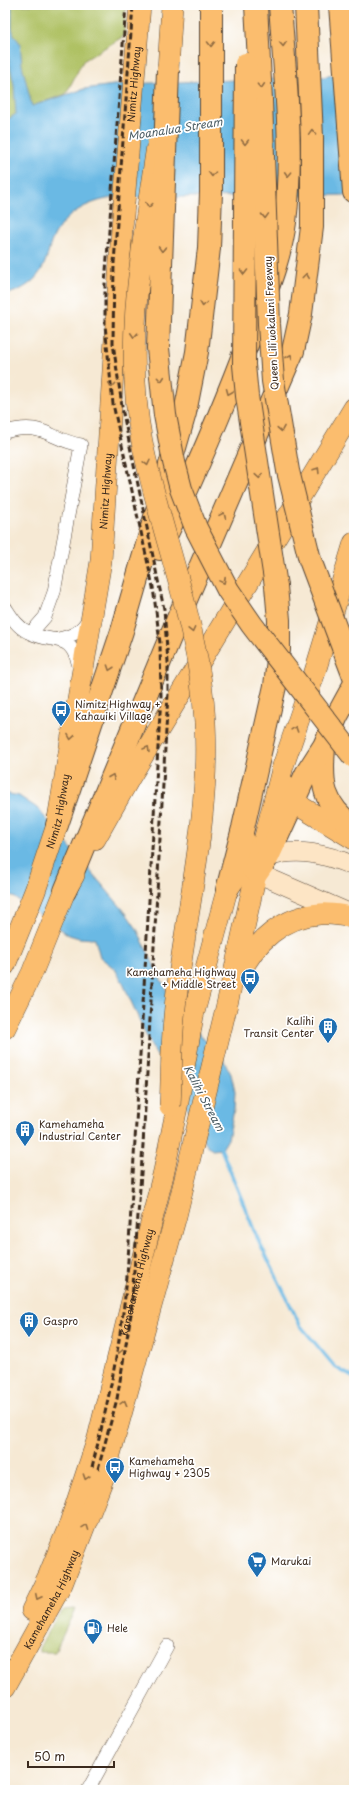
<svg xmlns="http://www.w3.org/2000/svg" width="359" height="1795" font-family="'Playpen Sans',sans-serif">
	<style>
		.green { fill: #afc164; stroke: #757641 }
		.water { fill: #6ab9e4; stroke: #527281 }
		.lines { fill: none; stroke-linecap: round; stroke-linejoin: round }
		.stream { stroke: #6ab9e4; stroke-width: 3.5 }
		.minor-casing { stroke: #574739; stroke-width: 14 }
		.secondary-casing { stroke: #574739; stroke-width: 20 }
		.primary-casing { stroke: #574739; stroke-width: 22 }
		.motorway-casing { stroke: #574739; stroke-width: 24 }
		.minor { stroke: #fff; stroke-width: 13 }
		.secondary { stroke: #fde5c5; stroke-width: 19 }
		.primary { stroke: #fbbd6e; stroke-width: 21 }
		.motorway { stroke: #fbbd6e; stroke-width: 22 }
		.rail { stroke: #3b2a1e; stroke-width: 3; stroke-dasharray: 6 3; stroke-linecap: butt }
		.primary-bridge-casing { stroke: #574739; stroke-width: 22; stroke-linecap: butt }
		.motorway-bridge-casing { stroke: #574739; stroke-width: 24; stroke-linecap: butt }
		.primary-bridge { stroke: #fbbd6e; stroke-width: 21 }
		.motorway-bridge { stroke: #fbbd6e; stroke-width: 22 }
		.oneway { stroke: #916c42 }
		.labels { text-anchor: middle; stroke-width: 3.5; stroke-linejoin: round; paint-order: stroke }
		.street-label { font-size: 10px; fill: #3b2a1e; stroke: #fff }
		.poi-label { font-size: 10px; fill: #3b2a1e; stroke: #fff; text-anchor: start }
		.water-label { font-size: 11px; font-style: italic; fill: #4b5c63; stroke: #fff }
	</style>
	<rect width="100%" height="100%" fill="#fff"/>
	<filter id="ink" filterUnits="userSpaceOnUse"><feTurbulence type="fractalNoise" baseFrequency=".025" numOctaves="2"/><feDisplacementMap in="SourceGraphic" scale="8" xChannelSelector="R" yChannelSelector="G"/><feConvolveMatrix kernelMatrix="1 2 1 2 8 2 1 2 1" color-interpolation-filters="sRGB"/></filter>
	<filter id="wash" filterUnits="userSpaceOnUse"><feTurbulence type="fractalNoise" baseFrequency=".012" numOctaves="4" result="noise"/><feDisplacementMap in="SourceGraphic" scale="16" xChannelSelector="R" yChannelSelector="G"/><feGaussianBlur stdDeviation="0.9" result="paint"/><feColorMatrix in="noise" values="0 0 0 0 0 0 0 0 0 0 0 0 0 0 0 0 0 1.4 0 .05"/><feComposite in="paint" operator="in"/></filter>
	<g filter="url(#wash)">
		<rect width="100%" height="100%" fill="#f6e9d4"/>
		<!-- green -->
		<g class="green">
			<polygon points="5,5 126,5 124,36 83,61 66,94 32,106 5,121"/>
			<polygon points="75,1609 55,1652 39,1652 39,1648 56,1617 64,1610"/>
		</g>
		<!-- water -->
		<g class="water">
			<path d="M5,5H11L12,7V28L14,35L20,43L22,65L32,106L84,89L121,84L323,77L354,70V195L112,198C87,202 64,214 53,238C48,249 47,262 40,272C32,285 19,291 5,295V121L16,114L14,85L6,47Z"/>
			<polygon points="5,793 19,796 37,808 126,913 137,929 161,980 170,995 201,1036 223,1059 231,1074 235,1092 234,1110 228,1139 222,1149 212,1150 204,1141 191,1114 150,1044 122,981 115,969 100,957 95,939 79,938 69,935 5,891"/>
		</g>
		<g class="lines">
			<!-- stream -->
			<polyline class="stream" points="220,1146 256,1235 300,1325 335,1367 354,1378"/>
		</g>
	</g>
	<g filter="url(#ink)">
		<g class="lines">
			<!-- minor casing -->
			<g class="minor-casing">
				<g id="minor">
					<path d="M5,432C44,421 48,439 81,445L54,592L45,617L31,633"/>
					<path d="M5,607C11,616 17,627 28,632C55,646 71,629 80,670"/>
					<path d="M58,639C73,636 81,632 89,618"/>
					<polyline points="88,1790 167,1646"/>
				</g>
			</g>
			<!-- secondary casing -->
			<g class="secondary-casing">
				<g id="secondary">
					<path d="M268,857C297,847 326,854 354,866"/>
					<polyline points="257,873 351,914"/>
				</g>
			</g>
			<!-- primary casing -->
			<g class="primary-casing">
				<g id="primary">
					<polyline points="168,70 172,5"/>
					<polyline points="285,785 288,794 303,808 354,839"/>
					<polyline points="95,839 130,777 354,408"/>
					<path id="s1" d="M5,965L35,891L57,825L101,561L122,228L140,5"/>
					<path d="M240,974C254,942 284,916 320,914C331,913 343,916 354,917"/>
					<polyline points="5,1028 32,973 65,891 74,875"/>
					<path id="s2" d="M32,1610L49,1575L69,1526L98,1438L164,1171L178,1102L193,1016L227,890L237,876"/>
					<path id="s3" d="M5,1687L62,1584L104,1476L176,1216L228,1000L259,860L283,766L314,675L354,543"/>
				</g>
			</g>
			<!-- motorway casing -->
			<g class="motorway-casing">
				<g id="motorway">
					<polyline points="340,5 354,192"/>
					<path d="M160,549C193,478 224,407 251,334C264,297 280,261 285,222C294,151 285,77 280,5"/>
					<path d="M324,747C321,785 322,803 354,828"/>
					<polyline points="57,825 122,631 185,413 197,352 209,248 211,192 211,5"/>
					<path d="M243,838C243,853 246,863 257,873L268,857L306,774L324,746L337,716L354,685"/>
					<polyline points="227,890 243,828 275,686 279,650 279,620 276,586"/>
					<polyline points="65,891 176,623 293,351 301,314 312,227 312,138 306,5"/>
				</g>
			</g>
			<!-- minor -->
			<use href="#minor" class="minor"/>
			<!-- secondary -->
			<use href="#secondary" class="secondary"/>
			<!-- primary -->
			<use href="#primary" class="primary"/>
			<!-- motorway -->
			<use href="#motorway" class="motorway"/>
			<!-- rail -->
			<g class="rail">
				<path d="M92,1467C108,1404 121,1342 127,1277L161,696L160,643L153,587L113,404L105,325V284L126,5"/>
				<polyline points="98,1469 117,1399 131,1314 143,1145 168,694 168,662 164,609 123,413 113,343 114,263 133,5"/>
			</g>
			<!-- primary-bridge casing -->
			<g class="primary-bridge-casing">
				<path id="primary-bridge" d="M157,146C143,243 123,344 142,442C161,536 200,626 205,723C210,816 187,907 176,999C171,1034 172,1071 170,1106"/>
			</g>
			<!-- motorway-bridge casing -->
			<g class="motorway-bridge-casing">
				<g id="motorway-bridge">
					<polyline points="256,5 261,100 269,324 273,381 288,471 310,560 354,677"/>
					<polyline points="246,64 244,365 247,396 276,586"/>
					<polyline points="168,70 158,348 165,415 174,462 181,489 196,528 228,590 252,625 354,757"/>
				</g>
			</g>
			<!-- primary-bridge -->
			<use href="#primary-bridge" class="primary-bridge"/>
			<!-- motorway-bridge -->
			<use href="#motorway-bridge" class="motorway-bridge"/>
		</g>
		<!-- one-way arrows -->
		<defs><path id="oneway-chevron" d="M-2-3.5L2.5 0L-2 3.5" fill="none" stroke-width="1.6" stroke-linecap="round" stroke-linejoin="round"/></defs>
		<g class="oneway">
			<use href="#oneway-chevron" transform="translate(211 44) rotate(90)"/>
			<use href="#oneway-chevron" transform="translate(283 44) rotate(87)"/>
			<use href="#oneway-chevron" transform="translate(261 86) rotate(87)"/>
			<use href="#oneway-chevron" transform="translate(312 132) rotate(-92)"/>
			<use href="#oneway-chevron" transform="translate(245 142) rotate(91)"/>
			<use href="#oneway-chevron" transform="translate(212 174) rotate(91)"/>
			<use href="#oneway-chevron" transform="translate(288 174) rotate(93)"/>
			<use href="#oneway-chevron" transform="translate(149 205) rotate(98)"/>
			<use href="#oneway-chevron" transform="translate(265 216) rotate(88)"/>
			<use href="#oneway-chevron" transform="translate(162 249) rotate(92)"/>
			<use href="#oneway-chevron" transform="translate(244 272) rotate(90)"/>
			<use href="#oneway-chevron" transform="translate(306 276) rotate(-83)"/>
			<use href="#oneway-chevron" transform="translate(203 304) rotate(97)"/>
			<use href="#oneway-chevron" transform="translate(134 335) rotate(93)"/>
			<use href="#oneway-chevron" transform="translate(290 357) rotate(-68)"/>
			<use href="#oneway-chevron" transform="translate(161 379) rotate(85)"/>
			<use href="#oneway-chevron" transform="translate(112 385) rotate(94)"/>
			<use href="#oneway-chevron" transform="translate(229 392) rotate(112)"/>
			<use href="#oneway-chevron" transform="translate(281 429) rotate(80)"/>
			<use href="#oneway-chevron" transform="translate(147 463) rotate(77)"/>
			<use href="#oneway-chevron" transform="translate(317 470) rotate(-58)"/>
			<use href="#oneway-chevron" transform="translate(259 476) rotate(81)"/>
			<use href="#oneway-chevron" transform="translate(223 515) rotate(-66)"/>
			<use href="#oneway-chevron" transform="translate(223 581) rotate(62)"/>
			<use href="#oneway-chevron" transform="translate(192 630) rotate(77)"/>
			<use href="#oneway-chevron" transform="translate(110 668) rotate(109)"/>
			<use href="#oneway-chevron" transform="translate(295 729) rotate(-72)"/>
			<use href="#oneway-chevron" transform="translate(71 737) rotate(99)"/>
			<use href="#oneway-chevron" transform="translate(147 749) rotate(-59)"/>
			<use href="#oneway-chevron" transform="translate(112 777) rotate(-68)"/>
			<use href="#oneway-chevron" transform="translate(119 1351) rotate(104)"/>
			<use href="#oneway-chevron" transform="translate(124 1403) rotate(-74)"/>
			<use href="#oneway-chevron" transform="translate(86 1477) rotate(108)"/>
			<use href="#oneway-chevron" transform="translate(85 1527) rotate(-69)"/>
			<use href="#oneway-chevron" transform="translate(38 1597) rotate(116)"/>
		</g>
	</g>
	<!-- icons -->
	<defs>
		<g id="bus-pin" transform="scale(1)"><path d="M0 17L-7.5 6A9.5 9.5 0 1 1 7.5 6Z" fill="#1f6fb2" stroke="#fff"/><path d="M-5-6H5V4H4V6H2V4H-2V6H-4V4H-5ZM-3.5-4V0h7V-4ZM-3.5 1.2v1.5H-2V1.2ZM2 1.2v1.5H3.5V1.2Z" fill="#fff"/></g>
		<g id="building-pin" transform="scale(1)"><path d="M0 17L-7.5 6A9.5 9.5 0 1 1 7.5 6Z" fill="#1f6fb2" stroke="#fff"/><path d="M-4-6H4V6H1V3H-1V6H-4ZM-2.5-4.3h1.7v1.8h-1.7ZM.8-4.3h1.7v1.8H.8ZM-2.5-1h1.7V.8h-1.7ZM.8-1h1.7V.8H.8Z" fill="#fff"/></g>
		<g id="supermarket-pin" transform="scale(1)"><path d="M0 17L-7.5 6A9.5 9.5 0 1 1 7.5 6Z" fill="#1f6fb2" stroke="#fff"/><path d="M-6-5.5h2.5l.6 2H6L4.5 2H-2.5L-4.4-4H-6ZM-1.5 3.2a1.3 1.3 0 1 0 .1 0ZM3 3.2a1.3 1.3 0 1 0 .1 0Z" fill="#fff"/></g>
		<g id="fuel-pin" transform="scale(1)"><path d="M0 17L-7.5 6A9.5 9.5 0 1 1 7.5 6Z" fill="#1f6fb2" stroke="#fff"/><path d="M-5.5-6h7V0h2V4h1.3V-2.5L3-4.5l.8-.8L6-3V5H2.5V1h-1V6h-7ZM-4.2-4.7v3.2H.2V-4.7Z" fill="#fff"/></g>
	</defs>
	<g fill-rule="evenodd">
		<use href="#bus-pin" x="61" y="710"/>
		<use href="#bus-pin" x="250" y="978"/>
		<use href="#building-pin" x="328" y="1027"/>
		<use href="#building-pin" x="25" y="1130"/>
		<use href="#building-pin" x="29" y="1321"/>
		<use href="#bus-pin" x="115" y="1467"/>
		<use href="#supermarket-pin" x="257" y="1561"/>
		<use href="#fuel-pin" x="93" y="1628"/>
	</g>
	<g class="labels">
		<!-- street labels -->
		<g class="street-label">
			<text dy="4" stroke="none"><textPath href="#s1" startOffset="895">Nimitz Highway</textPath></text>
			<text transform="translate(271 323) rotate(-93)" y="4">Queen Liliʻuokalani Freeway</text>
			<text dy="4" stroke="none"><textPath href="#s1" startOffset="487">Nimitz Highway</textPath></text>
			<text dy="4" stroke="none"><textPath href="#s1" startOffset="163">Nimitz Highway</textPath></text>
			<text dy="4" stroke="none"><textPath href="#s2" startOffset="345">Kamehameha Highway</textPath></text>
			<text dy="4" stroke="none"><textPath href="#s3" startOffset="99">Kamehameha Highway</textPath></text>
		</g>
		<!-- poi labels -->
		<g class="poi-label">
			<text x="75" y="708">Nimitz Highway +<tspan x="75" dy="12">Kahauiki Village</tspan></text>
			<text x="236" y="976" text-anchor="end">Kamehameha Highway<tspan x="236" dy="12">+ Middle Street</tspan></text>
			<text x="314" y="1025" text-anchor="end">Kalihi<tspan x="314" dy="12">Transit Center</tspan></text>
			<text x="39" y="1128">Kamehameha<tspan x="39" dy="12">Industrial Center</tspan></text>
			<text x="43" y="1325">Gaspro</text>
			<text x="129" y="1465">Kamehameha<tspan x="129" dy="12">Highway + 2305</tspan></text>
			<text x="271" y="1565">Marukai</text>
			<text x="107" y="1632">Hele</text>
		</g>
		<!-- water labels -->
		<g class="water-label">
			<text transform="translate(175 129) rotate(-9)" y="4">Moanalua Stream</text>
			<text transform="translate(204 1098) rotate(62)" y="4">Kalihi Stream</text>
		</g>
	</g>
	<!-- margin -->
	<rect width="359" height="1795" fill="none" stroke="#fff" stroke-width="20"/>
	<!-- scale -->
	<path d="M28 1761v6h86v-6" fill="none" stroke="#3b2a1e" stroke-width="2"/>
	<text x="34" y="1761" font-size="12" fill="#3b2a1e" stroke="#ffffff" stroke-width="3" paint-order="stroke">50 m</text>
</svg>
